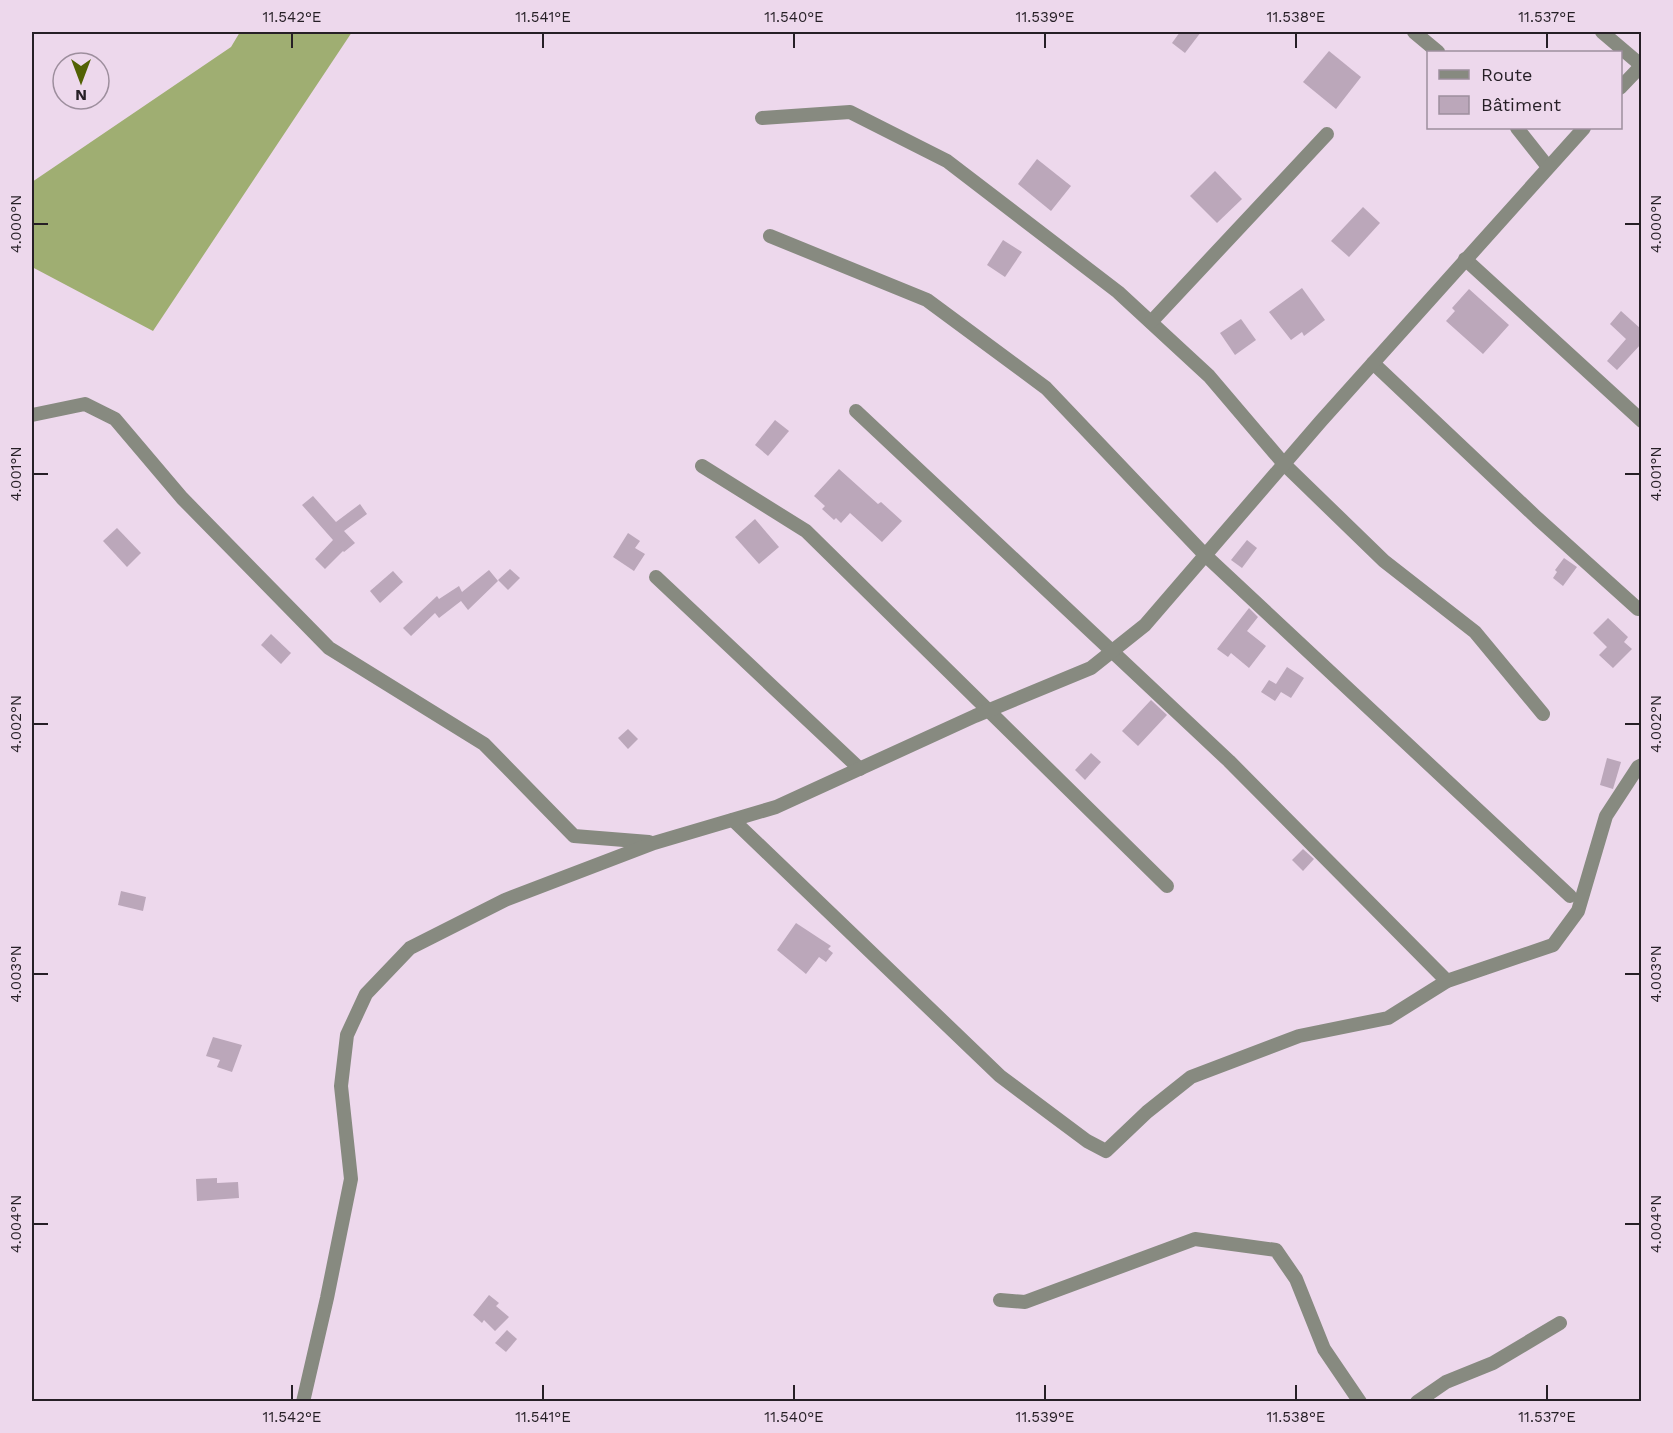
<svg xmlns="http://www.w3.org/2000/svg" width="1673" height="1433" font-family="'Work Sans',sans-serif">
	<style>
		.forest { fill: #9fae72 }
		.building { fill: #bba7ba }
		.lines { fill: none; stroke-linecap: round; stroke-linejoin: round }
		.street { stroke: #878a80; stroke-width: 14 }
		.ticks { fill: none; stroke: #261f26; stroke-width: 2 }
		.neatline { fill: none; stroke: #261f26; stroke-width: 2 }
		.ticks-label { font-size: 15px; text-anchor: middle; fill: #261f26 }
	</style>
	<rect width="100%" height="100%" fill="#edd8ec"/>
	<!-- forest -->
	<polygon class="forest" points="240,32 352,32 153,331 32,267 32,182 231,47"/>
	<!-- building -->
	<g class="building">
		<polygon points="1180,32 1201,32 1185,53 1172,43"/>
		<polygon points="1329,51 1361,77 1336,109 1303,82"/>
		<polygon points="1037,159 1071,186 1051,211 1018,184"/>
		<polygon points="1215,171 1242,199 1217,223 1190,196"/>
		<polygon points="1363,207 1380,223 1349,257 1331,241"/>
		<polygon points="1003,240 1022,252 1005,277 987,265"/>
		<polygon points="1302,288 1325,320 1304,336 1302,332 1291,340 1269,312"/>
		<polygon points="1469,289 1509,325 1483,354 1446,321 1455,311 1452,308"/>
		<polygon points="1621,311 1641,329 1641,344 1617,370 1607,361 1626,339 1610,324"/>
		<polygon points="1241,319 1256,340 1235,355 1220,333"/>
		<polygon points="775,420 789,431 768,456 755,445"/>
		<polygon points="839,469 878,504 881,502 902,521 882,542 850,513 841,523 836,518 834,520 822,509 825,506 814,496"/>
		<polygon points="313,496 336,522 360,504 367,514 344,531 355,543 344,552 343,551 325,569 315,559 333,540 302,505"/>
		<polygon points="755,519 779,547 759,564 735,537"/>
		<polygon points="117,528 141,553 127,567 103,541"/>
		<polygon points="628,533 640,541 635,548 645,554 634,571 613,557"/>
		<polygon points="1247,540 1257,548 1242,568 1231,560"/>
		<polygon points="1564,558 1577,567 1563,586 1553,578 1557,572 1555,570"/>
		<polygon points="510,569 520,578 508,590 498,580"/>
		<polygon points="489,570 498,581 468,610 461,601 439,618 435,613 411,636 403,628 437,596 439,599 459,586 462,592"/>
		<polygon points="393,571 403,582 380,603 370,591"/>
		<polygon points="1249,608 1258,617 1247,631 1266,646 1249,668 1231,653 1228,657 1217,649"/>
		<polygon points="1608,618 1628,637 1624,642 1632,649 1613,668 1599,655 1607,647 1593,633"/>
		<polygon points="271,634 291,653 281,664 261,645"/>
		<polygon points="1287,667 1304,678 1291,698 1281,692 1275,701 1261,692 1269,680 1276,684"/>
		<polygon points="1151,700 1167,715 1138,746 1122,731"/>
		<polygon points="628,729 638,739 628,749 618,738"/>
		<polygon points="1091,753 1101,762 1085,780 1075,770"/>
		<polygon points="1607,758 1621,762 1613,789 1600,785"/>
		<polygon points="1303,849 1314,859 1303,871 1292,860"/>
		<polygon points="121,891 146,897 143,911 118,905"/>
		<polygon points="796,923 831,946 828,949 833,953 826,962 819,957 806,974 777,950"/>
		<polygon points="213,1037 242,1045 232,1072 217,1067 220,1060 206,1056"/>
		<polygon points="217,1178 217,1183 238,1182 239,1198 197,1201 196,1179"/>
		<polygon points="489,1295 499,1303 496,1306 509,1317 495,1331 484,1320 482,1323 473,1315"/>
		<polygon points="507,1330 517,1339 506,1352 495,1343"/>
	</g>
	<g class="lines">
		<!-- street -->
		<g class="street">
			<polyline points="1414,32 1438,52"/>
			<polyline points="1602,32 1642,66"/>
			<polyline points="1620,88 1642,65"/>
			<polyline points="762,118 850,112 947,161 1118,292 1209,376 1284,464 1384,561 1475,632 1543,714"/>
			<polyline points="1517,128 1548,167"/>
			<polyline points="770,236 927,300 1046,388 1205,555 1570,896"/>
			<polyline points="1465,259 1642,421"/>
			<polyline points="1151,322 1327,134"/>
			<polyline points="1373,363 1537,518 1638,609"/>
			<polyline points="856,411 1229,761 1447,981"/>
			<polyline points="32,415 85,404 115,419 182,498 329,648 484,744 574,836 649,842"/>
			<polyline points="702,466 806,531 1167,886"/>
			<polyline points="656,577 860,769"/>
			<polyline points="733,820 1000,1076 1087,1141 1106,1151 1147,1112 1191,1077 1299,1036 1388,1018 1447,981 1553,945 1578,911 1606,816 1638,767 1642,765"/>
			<polyline points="1000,1300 1025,1302 1195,1239 1276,1250 1296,1279 1324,1349 1360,1402"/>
			<polyline points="303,1402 327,1298 351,1179 341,1086 347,1035 366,994 410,948 505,900 654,843 776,807 975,716 1091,668 1145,625 1321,421 1584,128"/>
			<polyline points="1417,1402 1446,1382 1493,1363 1560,1323"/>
		</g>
	</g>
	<!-- ticks -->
	<path class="ticks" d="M292,33V48M543,33V48M794,33V48M1045,33V48M1296,33V48M1547,33V48M33,224H48M1625,224H1640M33,474H48M1625,474H1640M33,724H48M1625,724H1640M33,974H48M1625,974H1640M33,1224H48M1625,1224H1640M292,1385V1400M543,1385V1400M794,1385V1400M1045,1385V1400M1296,1385V1400M1547,1385V1400"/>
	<!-- border -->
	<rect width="1673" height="1433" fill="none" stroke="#edd8ec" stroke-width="66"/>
	<!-- legend -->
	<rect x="1427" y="51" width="195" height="78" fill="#edd8ec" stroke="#9d8e9d" stroke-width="1.5"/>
	<rect x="1439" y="70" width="30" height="9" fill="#878a80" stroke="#9d8e9d" stroke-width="1.5"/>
	<text x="1481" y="81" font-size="18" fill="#261f26">Route</text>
	<rect x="1439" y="96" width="30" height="18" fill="#bba7ba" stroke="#9d8e9d" stroke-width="1.5"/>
	<text x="1481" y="111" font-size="18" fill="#261f26">Bâtiment</text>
	<!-- north arrow -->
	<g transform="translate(81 81) rotate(180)"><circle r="28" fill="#edd8ec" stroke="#9d8e9d" stroke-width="1.5"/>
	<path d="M0-4.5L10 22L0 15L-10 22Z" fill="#526104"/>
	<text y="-9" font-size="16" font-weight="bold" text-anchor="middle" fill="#261f26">N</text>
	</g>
	<rect x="33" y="33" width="1607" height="1367" class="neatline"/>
	<g class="ticks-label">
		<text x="292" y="22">11.542°E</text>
		<text x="543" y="22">11.541°E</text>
		<text x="794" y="22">11.540°E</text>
		<text x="1045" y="22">11.539°E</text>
		<text x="1296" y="22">11.538°E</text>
		<text x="1547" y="22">11.537°E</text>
		<text transform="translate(1656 224) rotate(-90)" y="5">4.000°N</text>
		<text transform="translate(16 224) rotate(-90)" y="5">4.000°N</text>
		<text transform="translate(1656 474) rotate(-90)" y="5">4.001°N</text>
		<text transform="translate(16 474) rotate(-90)" y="5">4.001°N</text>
		<text transform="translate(1656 724) rotate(-90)" y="5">4.002°N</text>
		<text transform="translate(16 724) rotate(-90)" y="5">4.002°N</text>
		<text transform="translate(1656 974) rotate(-90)" y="5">4.003°N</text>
		<text transform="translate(16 974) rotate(-90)" y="5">4.003°N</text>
		<text transform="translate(1656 1224) rotate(-90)" y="5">4.004°N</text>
		<text transform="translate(16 1224) rotate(-90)" y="5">4.004°N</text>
		<text x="292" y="1422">11.542°E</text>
		<text x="543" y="1422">11.541°E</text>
		<text x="794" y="1422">11.540°E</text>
		<text x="1045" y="1422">11.539°E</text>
		<text x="1296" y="1422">11.538°E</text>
		<text x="1547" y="1422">11.537°E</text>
	</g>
</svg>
